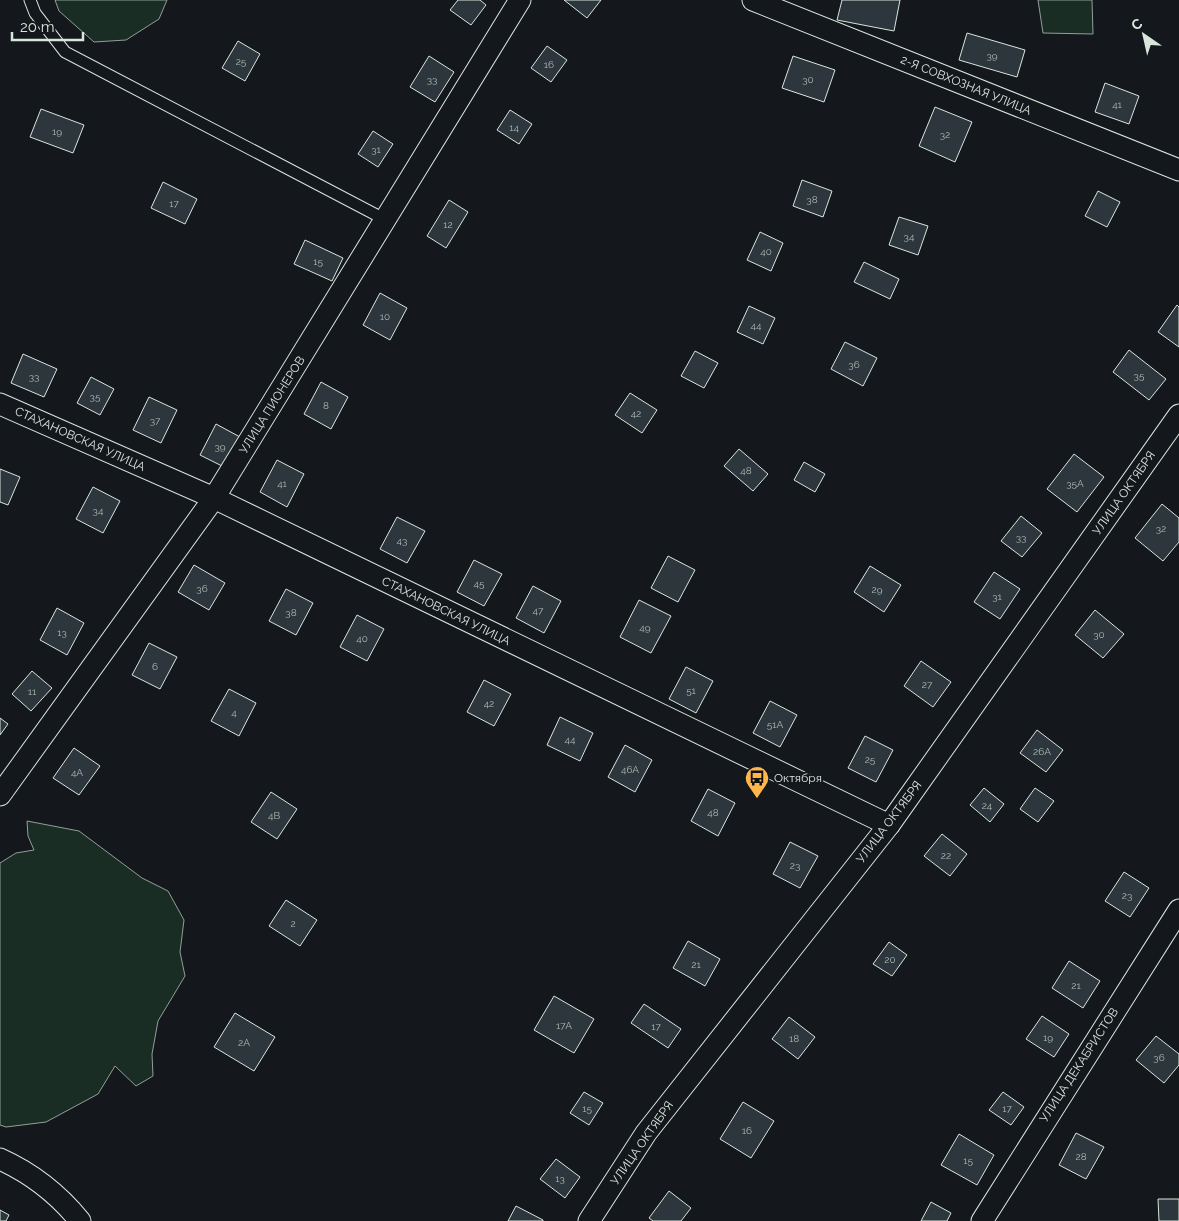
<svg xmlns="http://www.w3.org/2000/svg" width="1179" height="1221" font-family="Raleway,sans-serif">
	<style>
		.green { fill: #1a2d24; stroke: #939e99 }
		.building { fill: #2c363c; stroke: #d8e6dc }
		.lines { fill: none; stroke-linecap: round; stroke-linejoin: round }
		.lane-casing { stroke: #d8e6dc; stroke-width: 13 }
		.street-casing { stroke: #d8e6dc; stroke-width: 23 }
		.lane { stroke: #14181c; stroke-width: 11 }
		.street { stroke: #14181c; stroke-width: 21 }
		.labels { text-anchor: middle; stroke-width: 4; stroke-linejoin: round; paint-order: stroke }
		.number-label { font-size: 10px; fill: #adbab4 }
		.street-label { font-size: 12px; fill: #d8e6dc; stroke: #14181c }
		.poi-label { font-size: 12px; fill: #d8e6dc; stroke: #14181c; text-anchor: start }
	</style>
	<rect width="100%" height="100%" fill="#14181c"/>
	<!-- green -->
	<g class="green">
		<polygon points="55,0 167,0 159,19 126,40 94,42 59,11"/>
		<polygon points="1038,0 1092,0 1093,34 1043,33"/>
		<polygon points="27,821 79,831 142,878 168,891 184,920 180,952 185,976 158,1021 152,1054 153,1076 136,1086 115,1066 98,1094 46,1122 6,1127 0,1125 0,863 16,853 34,850 28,836"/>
	</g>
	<!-- building -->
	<g class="building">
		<polygon points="458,0 480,0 486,5 471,25 450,10"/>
		<polygon points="564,0 601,0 587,18"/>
		<polygon points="842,0 900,0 894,31 837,20"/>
		<polygon points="967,33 1025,50 1017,77 959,60"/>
		<polygon points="238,41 260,54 245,81 222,68"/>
		<polygon points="547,46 567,60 551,82 531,68"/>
		<polygon points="429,56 454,72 435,102 410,87"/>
		<polygon points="793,56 835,70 824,102 782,88"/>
		<polygon points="1105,83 1139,96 1129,124 1095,112"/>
		<polygon points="935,107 972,122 955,162 919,146"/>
		<polygon points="41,109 84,125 73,153 30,137"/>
		<polygon points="510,110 532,124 519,144 497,130"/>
		<polygon points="373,131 393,144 378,167 358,154"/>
		<polygon points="802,180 832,191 823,217 793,206"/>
		<polygon points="163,182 197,199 185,224 151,208"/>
		<polygon points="1098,191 1120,202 1107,227 1085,216"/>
		<polygon points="449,200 468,212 446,248 427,236"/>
		<polygon points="899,217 928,226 918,255 889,245"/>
		<polygon points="760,232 783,243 771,271 747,260"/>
		<polygon points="305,240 343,258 332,281 294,264"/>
		<polygon points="864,262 899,279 890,299 854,282"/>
		<polygon points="380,293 407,308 390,340 363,325"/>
		<polygon points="1177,305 1179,307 1179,347 1158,332"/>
		<polygon points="749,306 775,318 763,344 737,332"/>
		<polygon points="845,342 877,358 863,386 831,369"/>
		<polygon points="1129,350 1166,379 1149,400 1113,372"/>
		<polygon points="695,351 718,363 704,388 681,376"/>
		<polygon points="23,354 57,369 44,397 11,383"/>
		<polygon points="91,377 114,389 100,415 77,403"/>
		<polygon points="321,382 348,397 331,429 304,414"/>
		<polygon points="630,393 657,410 642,433 615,415"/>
		<polygon points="149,397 177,410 161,443 133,430"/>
		<polygon points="216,424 240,437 224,467 200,455"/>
		<polygon points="739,449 768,474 753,491 724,466"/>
		<polygon points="1074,454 1104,477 1077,512 1047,489"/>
		<polygon points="277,460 304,474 287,507 260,492"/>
		<polygon points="804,462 825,474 815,492 794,480"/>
		<polygon points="0,469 20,477 8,505 0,502"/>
		<polygon points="93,487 120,501 103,533 76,519"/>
		<polygon points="1162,504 1179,518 1179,542 1163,561 1135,538"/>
		<polygon points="1021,516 1042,533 1022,557 1001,541"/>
		<polygon points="397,517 425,531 407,563 380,549"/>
		<polygon points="668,556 695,570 678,602 651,588"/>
		<polygon points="474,560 502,574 484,606 457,592"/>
		<polygon points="194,565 225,583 209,610 178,592"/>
		<polygon points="870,566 901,585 884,612 854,592"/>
		<polygon points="994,572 1020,589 1000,619 974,602"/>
		<polygon points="533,586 561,601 544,633 516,618"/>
		<polygon points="286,589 313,603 296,635 269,621"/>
		<polygon points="639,600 671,616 651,653 620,637"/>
		<polygon points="57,608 84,623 67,655 40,640"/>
		<polygon points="1095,610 1124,634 1103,658 1075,635"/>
		<polygon points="357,615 384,629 367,661 340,647"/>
		<polygon points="149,643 177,657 160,689 132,675"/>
		<polygon points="921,661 951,682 933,707 904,686"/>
		<polygon points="686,667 713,681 696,713 669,699"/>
		<polygon points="32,671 52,688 31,711 12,694"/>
		<polygon points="484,680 511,694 494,726 467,712"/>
		<polygon points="229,689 256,703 239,736 211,721"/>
		<polygon points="770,701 797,715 780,747 753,733"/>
		<polygon points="560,717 593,733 580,761 547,745"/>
		<polygon points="0,718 8,724 0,735"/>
		<polygon points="1037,730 1063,750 1046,772 1020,753"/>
		<polygon points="865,736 893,750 876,782 848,768"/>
		<polygon points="625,745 652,760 635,792 608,777"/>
		<polygon points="74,748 100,766 79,795 53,778"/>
		<polygon points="984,788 1004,804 990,822 970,805"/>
		<polygon points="1035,788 1054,801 1038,822 1020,809"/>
		<polygon points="708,789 735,803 718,836 691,821"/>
		<polygon points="271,792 297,809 277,839 251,822"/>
		<polygon points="942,834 967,854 950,876 924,856"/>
		<polygon points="790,842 818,856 800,888 773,874"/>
		<polygon points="1124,872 1149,888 1130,917 1105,901"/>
		<polygon points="286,900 317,920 300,946 269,926"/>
		<polygon points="688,941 720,959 705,986 673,968"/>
		<polygon points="889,942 907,955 892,976 873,964"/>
		<polygon points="1069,961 1100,981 1083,1008 1052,988"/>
		<polygon points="554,996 594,1019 574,1053 534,1030"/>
		<polygon points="644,1004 681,1029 668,1048 631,1023"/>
		<polygon points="235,1013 275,1037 254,1071 214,1047"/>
		<polygon points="1042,1016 1069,1034 1054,1057 1026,1039"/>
		<polygon points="789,1017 815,1037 798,1059 772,1039"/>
		<polygon points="1156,1036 1179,1054 1179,1065 1164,1083 1136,1060"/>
		<polygon points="584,1092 603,1103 589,1125 570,1113"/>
		<polygon points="1003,1092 1024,1107 1011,1125 989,1110"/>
		<polygon points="743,1102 774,1121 751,1158 720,1139"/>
		<polygon points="1076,1133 1104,1147 1086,1179 1059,1165"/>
		<polygon points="959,1134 994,1155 977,1185 941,1165"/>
		<polygon points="556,1159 580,1177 565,1198 540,1179"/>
		<polygon points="669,1191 691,1208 681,1221 653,1221 649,1218"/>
		<polygon points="1158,1199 1179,1199 1179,1221 1159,1221"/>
		<polygon points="931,1202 951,1213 947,1221 921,1221"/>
		<polygon points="516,1206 543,1220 543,1221 508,1221"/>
		<polygon points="0,1210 9,1215 6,1221 0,1221"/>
	</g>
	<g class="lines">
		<!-- lane casing -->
		<g class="lane-casing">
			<polyline id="lane" points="30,0 35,13 65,52 386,220"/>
		</g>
		<!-- street casing -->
		<g class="street-casing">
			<g id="street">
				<polyline points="753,0 1179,170"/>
				<polyline points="0,404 214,498 889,825"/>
				<polyline points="0,795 214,498 520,0"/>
				<path d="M0,1159C31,1173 59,1195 80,1221"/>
				<polyline points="589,1221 646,1133 889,825 1179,415"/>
				<polyline points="982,1221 1179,910"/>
			</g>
		</g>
		<!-- lane -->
		<use href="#lane" class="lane"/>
		<!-- street -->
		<use href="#street" class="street"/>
	</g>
	<!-- icons -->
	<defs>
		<g id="bus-pin" transform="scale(1.25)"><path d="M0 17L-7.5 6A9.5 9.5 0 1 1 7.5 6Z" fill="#ffb74d" stroke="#14181c"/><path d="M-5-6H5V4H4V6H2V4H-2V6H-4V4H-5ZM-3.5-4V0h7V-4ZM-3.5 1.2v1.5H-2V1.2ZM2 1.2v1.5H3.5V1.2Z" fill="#111"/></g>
	</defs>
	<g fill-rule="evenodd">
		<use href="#bus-pin" x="757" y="778"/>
	</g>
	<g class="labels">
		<!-- number labels -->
		<g class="number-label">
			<text x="992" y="59">39</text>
			<text x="241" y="65">25</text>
			<text x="549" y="68">16</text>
			<text x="432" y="83">33</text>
			<text x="808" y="83">30</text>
			<text x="1117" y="108">41</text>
			<text x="514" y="131">14</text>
			<text x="57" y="135">19</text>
			<text x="945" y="138">32</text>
			<text x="376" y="153">31</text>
			<text x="812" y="203">38</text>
			<text x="174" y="207">17</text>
			<text x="448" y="228">12</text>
			<text x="909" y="240">34</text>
			<text x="766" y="255">40</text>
			<text x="318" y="265">15</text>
			<text x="385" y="320">10</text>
			<text x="756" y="329">44</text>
			<text x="854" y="368">36</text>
			<text x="1139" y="379">35</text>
			<text x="34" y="380">33</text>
			<text x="95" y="400">35</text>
			<text x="326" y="409">8</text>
			<text x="636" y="417">42</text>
			<text x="155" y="424">37</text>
			<text x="220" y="450">39</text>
			<text x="746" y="474">48</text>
			<text x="282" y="487">41</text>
			<text x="1075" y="487">35А</text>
			<text x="98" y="514">34</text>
			<text x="1161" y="532">32</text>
			<text x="1021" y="541">33</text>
			<text x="402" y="544">43</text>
			<text x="479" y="587">45</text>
			<text x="202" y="592">36</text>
			<text x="877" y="593">29</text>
			<text x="997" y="600">31</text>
			<text x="538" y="614">47</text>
			<text x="291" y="616">38</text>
			<text x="645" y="631">49</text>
			<text x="62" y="636">13</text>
			<text x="1099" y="638">30</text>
			<text x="362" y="642">40</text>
			<text x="155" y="670">6</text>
			<text x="927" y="688">27</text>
			<text x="691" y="694">51</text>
			<text x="32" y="695">11</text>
			<text x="489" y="707">42</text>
			<text x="234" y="716">4</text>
			<text x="775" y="728">51А</text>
			<text x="570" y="743">44</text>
			<text x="1042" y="755">26А</text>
			<text x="870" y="763">25</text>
			<text x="630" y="773">46А</text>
			<text x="77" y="776">4А</text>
			<text x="987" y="809">24</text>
			<text x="713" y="816">48</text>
			<text x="274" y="819">4В</text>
			<text x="946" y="859">22</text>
			<text x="795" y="869">23</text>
			<text x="1127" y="899">23</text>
			<text x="293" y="927">2</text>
			<text x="890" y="963">20</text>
			<text x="696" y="968">21</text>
			<text x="1076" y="989">21</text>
			<text x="564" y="1029">17А</text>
			<text x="656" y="1030">17</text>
			<text x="1048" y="1041">19</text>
			<text x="794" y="1042">18</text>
			<text x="244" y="1046">2А</text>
			<text x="1159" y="1061">36</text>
			<text x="587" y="1112">15</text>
			<text x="1007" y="1112">17</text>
			<text x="747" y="1134">16</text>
			<text x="1081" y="1160">28</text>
			<text x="968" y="1164">15</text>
			<text x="560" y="1182">13</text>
		</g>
		<!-- street labels -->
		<g class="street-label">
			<text transform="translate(966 85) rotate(22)" y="4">2-Я СОВХОЗНАЯ УЛИЦА</text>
			<text transform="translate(272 405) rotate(-58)" y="4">УЛИЦА ПИОНЕРОВ</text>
			<text transform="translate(80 439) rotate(24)" y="4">СТАХАНОВСКАЯ УЛИЦА</text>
			<text transform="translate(1124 493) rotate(-55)" y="4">УЛИЦА ОКТЯБРЯ</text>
			<text transform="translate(446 611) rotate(26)" y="4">СТАХАНОВСКАЯ УЛИЦА</text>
			<text transform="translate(889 822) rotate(-53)" y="4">УЛИЦА ОКТЯБРЯ</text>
			<text transform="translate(1079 1065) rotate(-57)" y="4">УЛИЦА ДЕКАБРИСТОВ</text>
			<text transform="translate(642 1143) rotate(-55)" y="4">УЛИЦА ОКТЯБРЯ</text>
		</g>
		<!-- poi labels -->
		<g class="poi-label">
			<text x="774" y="782">Октября</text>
		</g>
	</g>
	<!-- north arrow -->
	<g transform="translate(1144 35) rotate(326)" stroke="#14181c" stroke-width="4" paint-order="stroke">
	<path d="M0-4L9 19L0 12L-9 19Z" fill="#d8e6dc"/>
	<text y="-8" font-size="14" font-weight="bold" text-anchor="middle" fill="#d8e6dc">С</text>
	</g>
	<!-- scale -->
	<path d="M12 32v8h71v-8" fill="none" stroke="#d8e6dc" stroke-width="2.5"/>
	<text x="20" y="32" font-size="15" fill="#d8e6dc" stroke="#14181c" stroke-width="4" paint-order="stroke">20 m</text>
</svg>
